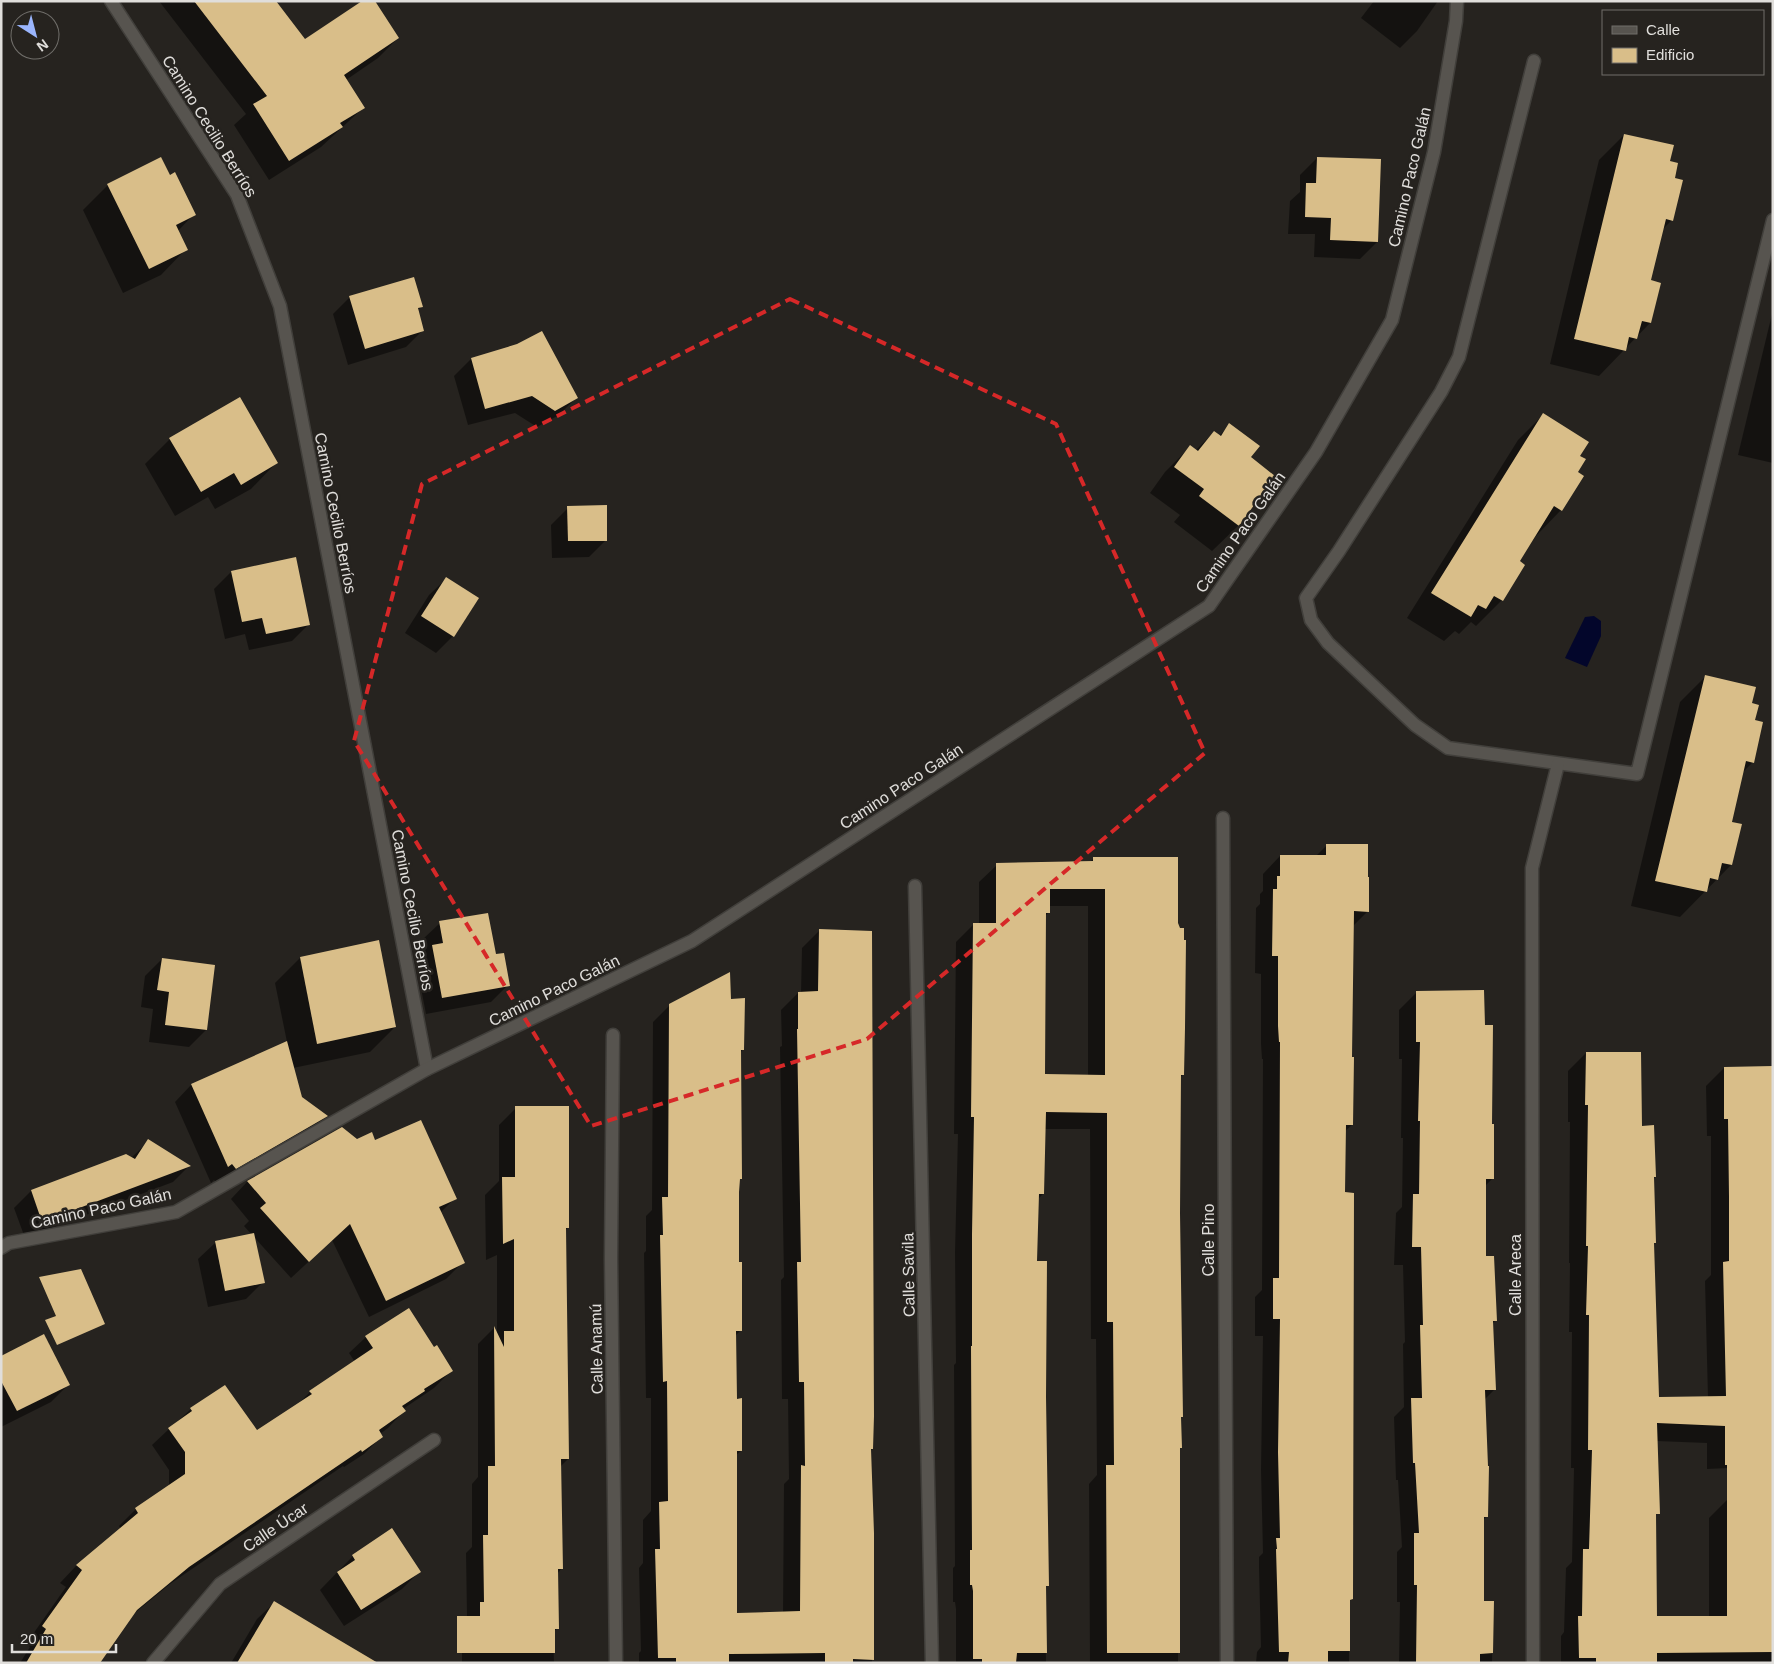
<svg xmlns="http://www.w3.org/2000/svg" width="1774" height="1664" font-family="Helvetica,sans-serif">
	<style>
		.water { fill: #03062b }
		.shadow { fill: #0007; fill-rule: evenodd }
		.building { fill: #d9be89; fill-rule: evenodd }
		.lines { fill: none; stroke-linecap: round; stroke-linejoin: round }
		.minor-casing { stroke: #413f3b; stroke-width: 15 }
		.minor { stroke: #57544f; stroke-width: 12 }
		.marked { fill: none; stroke: #d62828; stroke-width: 4; stroke-dasharray: 10 6; stroke-linejoin: round }
		.labels { text-anchor: middle; stroke-width: 5; stroke-linejoin: round; paint-order: stroke }
		.street-label { font-size: 16px; fill: #e0dedb; stroke: #26231f }
	</style>
	<rect width="100%" height="100%" fill="#26231f"/>
	<!-- water -->
	<polygon class="water" points="1594,616 1601,621 1601,636 1587,667 1565,658 1585,617"/>
	<!-- shadow -->
	<g class="shadow">
		<polygon points="159,1 274,1 305,41 398,38 378,58 346,80 363,108 321,147 269,180 234,125 246,114"/>
		<polygon points="1374,1 1438,1 1417,31 1400,48 1361,18"/>
		<polygon points="1624,135 1669,162 1672,220 1662,230 1649,281 1650,323 1599,376 1550,364 1599,160"/>
		<polygon points="1317,158 1377,242 1360,259 1314,257 1315,234 1288,234 1290,201 1300,192 1300,175"/>
		<polygon points="170,176 194,214 178,231 186,249 161,275 123,293 83,210 108,185"/>
		<polygon points="350,297 422,306 417,311 423,330 406,347 348,365 333,314"/>
		<polygon points="1773,310 1773,463 1738,455"/>
		<polygon points="471,359 576,398 559,415 537,427 515,413 468,425 454,376"/>
		<polygon points="1543,415 1578,456 1576,473 1582,476 1561,510 1536,536 1518,562 1524,565 1502,600 1476,626 1471,622 1459,634 1455,631 1444,641 1407,618 1518,440"/>
		<polygon points="1230,425 1250,458 1274,476 1238,526 1212,551 1174,522 1180,515 1150,493 1165,472 1190,447 1196,450 1214,432 1219,436"/>
		<polygon points="170,439 276,463 251,489 215,509 208,497 175,516 145,464"/>
		<polygon points="568,508 606,540 589,557 552,558 551,525"/>
		<polygon points="231,572 309,624 292,641 249,650 245,634 225,639 214,589"/>
		<polygon points="446,579 453,636 436,653 405,633 429,595"/>
		<polygon points="1705,677 1750,704 1754,721 1753,762 1742,773 1731,823 1740,825 1731,865 1680,917 1631,906 1680,702"/>
		<polygon points="1327,845 1368,911 1352,927 1351,1058 1352,1125 1344,1132 1344,1194 1352,1599 1349,1601 1349,1663 1256,1663 1257,1652 1261,1647 1259,1568 1259,1557 1263,1553 1261,1470 1263,1336 1255,1336 1255,1297 1262,1290 1263,1059 1262,1059 1261,1044 1261,974 1255,973 1256,908 1260,904 1260,894 1263,891 1263,874 1280,856 1315,857"/>
		<path d="M1094,858L1177,923L1183,1075L1180,1077L1178,1213L1182,1416L1180,1418L1179,1449L1178,1663H1090L1089,1484L1097,1475L1096,1339H1091L1090,1129H1045L1043,1194L1037,1200L1036,1263L1045,1397L1047,1585L1045,1588L1046,1663H956V1609L955,1602H953V1568L955,1566L954,1365L956,1363L955,1252L958,1134H954L956,942L973,925H979V882L997,865L1090,862ZM1049,906H1088V1076L1044,1075L1045,916L1049,912Z"/>
		<polygon points="440,923 494,955 508,985 491,1002 426,1014 416,963 425,954 423,939"/>
		<polygon points="819,931 872,1449 870,1450 872,1663 639,1663 639,1653 641,1651 639,1568 643,1563 643,1520 651,1511 651,1398 646,1398 644,1253 646,1251 646,1216 652,1210 653,1022 670,1005 730,1000 743,1049 740,1053 738,1181 738,1263 741,1330 735,1336 735,1400 741,1451 736,1455 735,1615 783,1613 784,1484 789,1479 788,1399 782,1399 781,1280 784,1277 780,1047 782,1046 781,1010 798,993 801,993 802,948"/>
		<polygon points="378,942 395,1027 370,1052 293,1068 301,1097 326,1116 309,1133 218,1185 214,1180 211,1183 175,1102 191,1085 287,1042 275,983 300,958"/>
		<polygon points="162,959 206,1030 189,1047 149,1042 153,1009 141,1007 145,976"/>
		<polygon points="1417,992 1484,1026 1491,1125 1492,1179 1485,1186 1485,1257 1496,1320 1492,1324 1495,1389 1484,1400 1487,1516 1483,1520 1483,1602 1493,1603 1492,1663 1399,1663 1400,1602 1397,1602 1397,1552 1402,1547 1398,1480 1396,1480 1394,1417 1404,1407 1403,1344 1405,1342 1403,1265 1394,1265 1396,1213 1402,1207 1403,1138 1401,1138 1402,1059 1399,1059 1399,1010"/>
		<polygon points="1586,1053 1641,1127 1655,1177 1653,1179 1655,1242 1653,1245 1658,1398 1708,1398 1705,1281 1711,1275 1711,1136 1707,1136 1706,1086 1724,1068 1773,1466 1707,1469 1707,1443 1656,1441 1639,1473 1656,1617 1709,1617 1709,1518 1727,1500 1773,1500 1773,1663 1561,1663 1561,1636 1564,1632 1566,1568 1572,1562 1574,1468 1571,1468 1572,1332 1569,1332 1570,1263 1569,1263 1570,1122 1568,1122 1568,1071"/>
		<polygon points="516,1108 568,1227 565,1231 568,1459 560,1467 562,1568 557,1574 557,1628 553,1633 554,1663 462,1663 462,1634 467,1616 466,1553 472,1547 472,1484 478,1477 478,1344 494,1328 497,1335 497,1255 486,1260 485,1195 499,1181 499,1125"/>
		<polygon points="342,1128 357,1140 375,1142 455,1198 440,1213 463,1262 446,1279 369,1317 332,1240 291,1278 254,1237 263,1282 246,1299 208,1307 198,1259 215,1243 252,1235 244,1226 249,1221 231,1199 247,1182"/>
		<polygon points="149,1141 189,1166 173,1182 25,1238 14,1208 31,1191 131,1158"/>
		<polygon points="366,1337 434,1349 451,1371 434,1388 403,1409 404,1411 388,1428 380,1434 381,1437 364,1454 344,1467 343,1466 170,1584 131,1616 98,1663 20,1663 30,1647 26,1644 66,1587 60,1583 76,1566 121,1529 119,1526 136,1509 169,1487 169,1470 152,1445 169,1429 191,1409 256,1432 296,1406 310,1392 355,1362 349,1353"/>
		<polygon points="1,1357 68,1385 51,1402 1,1427"/>
		<polygon points="353,1556 419,1572 402,1589 344,1626 320,1590"/>
		<polygon points="274,1603 375,1663 231,1663 257,1619"/>
	</g>
	<!-- building -->
	<g class="building">
		<polygon points="194,1 276,1 305,39 362,1 375,1 399,38 344,75 365,108 340,123 343,127 289,161 253,104 267,96"/>
		<polygon points="1624,134 1674,145 1670,161 1678,163 1675,178 1683,180 1673,221 1666,219 1651,280 1661,283 1651,323 1642,321 1637,339 1629,337 1626,351 1574,339"/>
		<polygon points="161,157 170,175 175,172 196,215 176,225 188,250 149,269 107,184"/>
		<polygon points="1317,157 1381,159 1378,242 1330,240 1331,218 1305,217 1306,183 1316,183"/>
		<polygon points="414,277 423,307 418,308 424,331 365,349 349,296"/>
		<polygon points="542,331 578,398 555,411 532,396 485,409 471,358 517,344"/>
		<polygon points="240,397 278,463 241,485 234,473 201,492 169,438"/>
		<polygon points="1543,413 1589,442 1580,456 1586,459 1578,472 1584,476 1562,511 1554,506 1520,561 1525,565 1503,601 1494,596 1486,609 1478,605 1471,617 1431,593"/>
		<polygon points="1229,423 1260,446 1251,457 1275,476 1239,526 1199,496 1204,489 1174,467 1190,445 1198,451 1214,431 1221,436"/>
		<polygon points="607,505 607,541 568,541 567,506"/>
		<polygon points="296,557 310,625 266,634 262,618 242,622 231,571"/>
		<polygon points="446,577 479,598 454,637 421,616"/>
		<polygon points="1705,675 1756,687 1752,703 1759,705 1755,720 1763,722 1754,763 1746,761 1732,822 1742,824 1732,865 1722,863 1718,880 1710,878 1707,892 1655,881"/>
		<polygon points="1326,844 1368,844 1368,877 1369,877 1369,912 1354,911 1352,1057 1354,1057 1353,1125 1346,1125 1345,1192 1354,1193 1353,1599 1350,1600 1350,1651 1328,1651 1328,1663 1288,1663 1289,1652 1279,1652 1276,1549 1277,1549 1276,1538 1280,1538 1278,1452 1280,1319 1273,1319 1273,1278 1279,1278 1280,1042 1279,1042 1278,1026 1278,956 1272,956 1273,889 1277,889 1277,876 1280,876 1280,855 1326,855"/>
		<path d="M1093,857H1178V923L1180,928H1184V940H1186L1185,1028L1184,1075H1181L1180,1213L1183,1417H1181L1182,1448H1180V1653H1107L1106,1465H1114L1113,1322H1107V1113L1046,1112L1044,1194H1039L1037,1261H1047L1046,1397L1049,1586H1046L1047,1653H1017L1016,1663H982V1659H973V1591L972,1585H970V1550H972L971,1346H972V1234L974,1117H971L973,923H996V863L1093,861ZM1050,889H1105V1075L1045,1074L1046,913H1050Z"/>
		<polygon points="488,913 496,954 504,953 510,986 442,998 432,945 443,943 439,921"/>
		<polygon points="819,929 872,931 874,1416 873,1449 871,1449 874,1533 874,1660 853,1659 853,1663 825,1663 825,1653 729,1654 729,1663 676,1663 676,1658 658,1658 655,1549 660,1549 659,1502 668,1501 667,1381 663,1382 660,1235 663,1235 662,1197 668,1197 669,1004 730,972 731,999 745,998 744,1050 741,1050 742,1179 740,1179 739,1192 739,1262 742,1262 742,1331 736,1331 737,1399 742,1398 742,1451 737,1451 737,1613 800,1611 801,1465 805,1466 804,1382 799,1382 797,1262 801,1262 797,1029 798,1029 798,992 818,991"/>
		<polygon points="379,940 396,1027 317,1044 300,957"/>
		<polygon points="162,958 215,965 207,1030 165,1025 169,992 157,990"/>
		<polygon points="1484,990 1485,1025 1493,1025 1492,1124 1494,1124 1494,1179 1486,1179 1486,1256 1494,1256 1497,1321 1493,1321 1496,1390 1485,1390 1488,1466 1489,1466 1488,1517 1484,1517 1484,1601 1494,1601 1493,1653 1480,1654 1480,1663 1416,1663 1417,1585 1414,1585 1414,1533 1419,1533 1415,1463 1413,1463 1411,1398 1422,1398 1420,1325 1423,1325 1421,1247 1412,1247 1413,1194 1419,1194 1420,1121 1418,1121 1420,1042 1416,1042 1416,991"/>
		<polygon points="287,1041 302,1097 328,1116 236,1169 232,1164 228,1167 191,1084"/>
		<path d="M1586,1052H1641L1642,1126L1654,1125L1656,1177H1654L1656,1243H1654L1659,1397L1726,1396L1723,1262L1729,1261V1197L1728,1119H1724V1067L1773,1066V1652L1657,1653V1663H1596V1658H1579L1578,1616H1582L1583,1549H1589L1592,1450H1588L1589,1315H1586L1588,1246H1586L1588,1105H1585ZM1657,1423L1725,1426V1465H1727V1616H1657L1656,1514H1660Z"/>
		<polygon points="515,1106 569,1106 569,1228 566,1228 569,1459 561,1459 563,1569 558,1569 559,1629 555,1629 555,1653 457,1653 457,1616 480,1616 480,1602 484,1602 483,1535 488,1535 488,1466 495,1466 494,1326 504,1347 504,1331 514,1331 514,1239 503,1244 502,1177 515,1177"/>
		<polygon points="421,1120 457,1199 439,1207 465,1263 386,1301 350,1224 309,1262 260,1208 266,1203 247,1181 342,1127 357,1139 372,1132 375,1140"/>
		<polygon points="148,1139 191,1166 42,1222 31,1190 126,1154 135,1159"/>
		<polygon points="254,1233 265,1283 225,1291 215,1241"/>
		<polygon points="81,1269 105,1324 57,1345 45,1320 56,1316 39,1277"/>
		<polygon points="409,1308 434,1347 437,1345 453,1371 424,1389 425,1391 402,1406 406,1411 379,1430 383,1437 362,1452 361,1450 189,1567 137,1610 100,1663 26,1663 46,1629 42,1626 82,1570 76,1565 138,1513 135,1508 185,1474 185,1452 168,1428 192,1411 190,1408 225,1385 257,1430 312,1394 309,1391 373,1348 365,1336"/>
		<polygon points="44,1334 70,1385 17,1411 1,1381 1,1356"/>
		<polygon points="392,1528 421,1572 361,1610 337,1572 355,1560 352,1555"/>
		<polygon points="274,1601 329,1634 378,1663 237,1663"/>
	</g>
	<g class="lines">
		<!-- minor casing -->
		<g class="minor-casing">
			<g id="minor">
				<polyline points="111,1 237,195 280,306 427,1069"/>
				<polyline points="1534,61 1459,357 1441,392 1339,551 1306,598 1311,620 1328,643 1415,725 1448,748 1637,774 1773,220"/>
				<polyline points="1223,818 1227,1663"/>
				<polyline points="915,886 932,1663"/>
				<polyline points="613,1035 611,1259 616,1663"/>
				<polyline points="1,1248 9,1243 176,1212 427,1069 692,941 1209,606 1316,452 1392,320 1434,152 1456,21 1457,1"/>
				<polyline points="153,1663 220,1584 434,1440"/>
				<polyline points="1533,1663 1532,887 1532,868 1558,764"/>
			</g>
		</g>
		<!-- minor -->
		<use href="#minor" class="minor"/>
	</g>
	<!-- marked area -->
	<path class="marked" d="M790,299L1056,424L1205,753L867,1039L591,1126L354,741L422,484Z"/>
	<g class="labels">
		<!-- street labels -->
		<g class="street-label">
			<text transform="translate(210 126) rotate(58)" y="6">Camino Cecilio Berríos</text>
			<text transform="translate(1409 177) rotate(-77)" y="6">Camino Paco Galán</text>
			<text transform="translate(336 513) rotate(79)" y="6">Camino Cecilio Berríos</text>
			<text transform="translate(1240 532) rotate(-55)" y="6">Camino Paco Galán</text>
			<text transform="translate(901 786) rotate(-33)" y="6">Camino Paco Galán</text>
			<text transform="translate(413 910) rotate(79)" y="6">Camino Cecilio Berríos</text>
			<text transform="translate(554 990) rotate(-26)" y="6">Camino Paco Galán</text>
			<text transform="translate(101 1208) rotate(-12)" y="6">Camino Paco Galán</text>
			<text transform="translate(1208 1240) rotate(-90)" y="6">Calle Pino</text>
			<text transform="translate(908 1275) rotate(-91)" y="6">Calle Savila</text>
			<text transform="translate(1515 1275) rotate(-90)" y="6">Calle Areca</text>
			<text transform="translate(596 1349) rotate(-91)" y="6">Calle Anamú</text>
			<text transform="translate(275 1527) rotate(-34)" y="6">Calle Úcar</text>
		</g>
	</g>
	<!-- border -->
	<rect width="1774" height="1664" fill="none" stroke="#e0dedb" stroke-width="5"/>
	<!-- legend -->
	<rect x="1602" y="10" width="162" height="65" fill="#26231f" stroke="#706e6a"/>
	<rect x="1612" y="26" width="25" height="8" fill="#57544f" stroke="#706e6a"/>
	<text x="1646" y="35" font-size="15" fill="#e0dedb">Calle</text>
	<rect x="1612" y="48" width="25" height="15" fill="#d9be89" stroke="#706e6a"/>
	<text x="1646" y="60" font-size="15" fill="#e0dedb">Edificio</text>
	<!-- north arrow -->
	<g transform="translate(35 35) rotate(144)"><circle r="24" fill="#26231f" stroke="#706e6a"/>
	<path d="M0-4L9 19L0 12L-9 19Z" fill="#9ab5fd"/>
	<text y="-8" font-size="14" font-weight="bold" text-anchor="middle" fill="#e0dedb">N</text>
	</g>
	<!-- scale -->
	<path d="M12 1644v8h104v-8" fill="none" stroke="#e0dedb" stroke-width="2.5"/>
	<text x="20" y="1644" font-size="15" fill="#e0dedb" stroke="#26231f" stroke-width="4" paint-order="stroke">20 m</text>
</svg>
